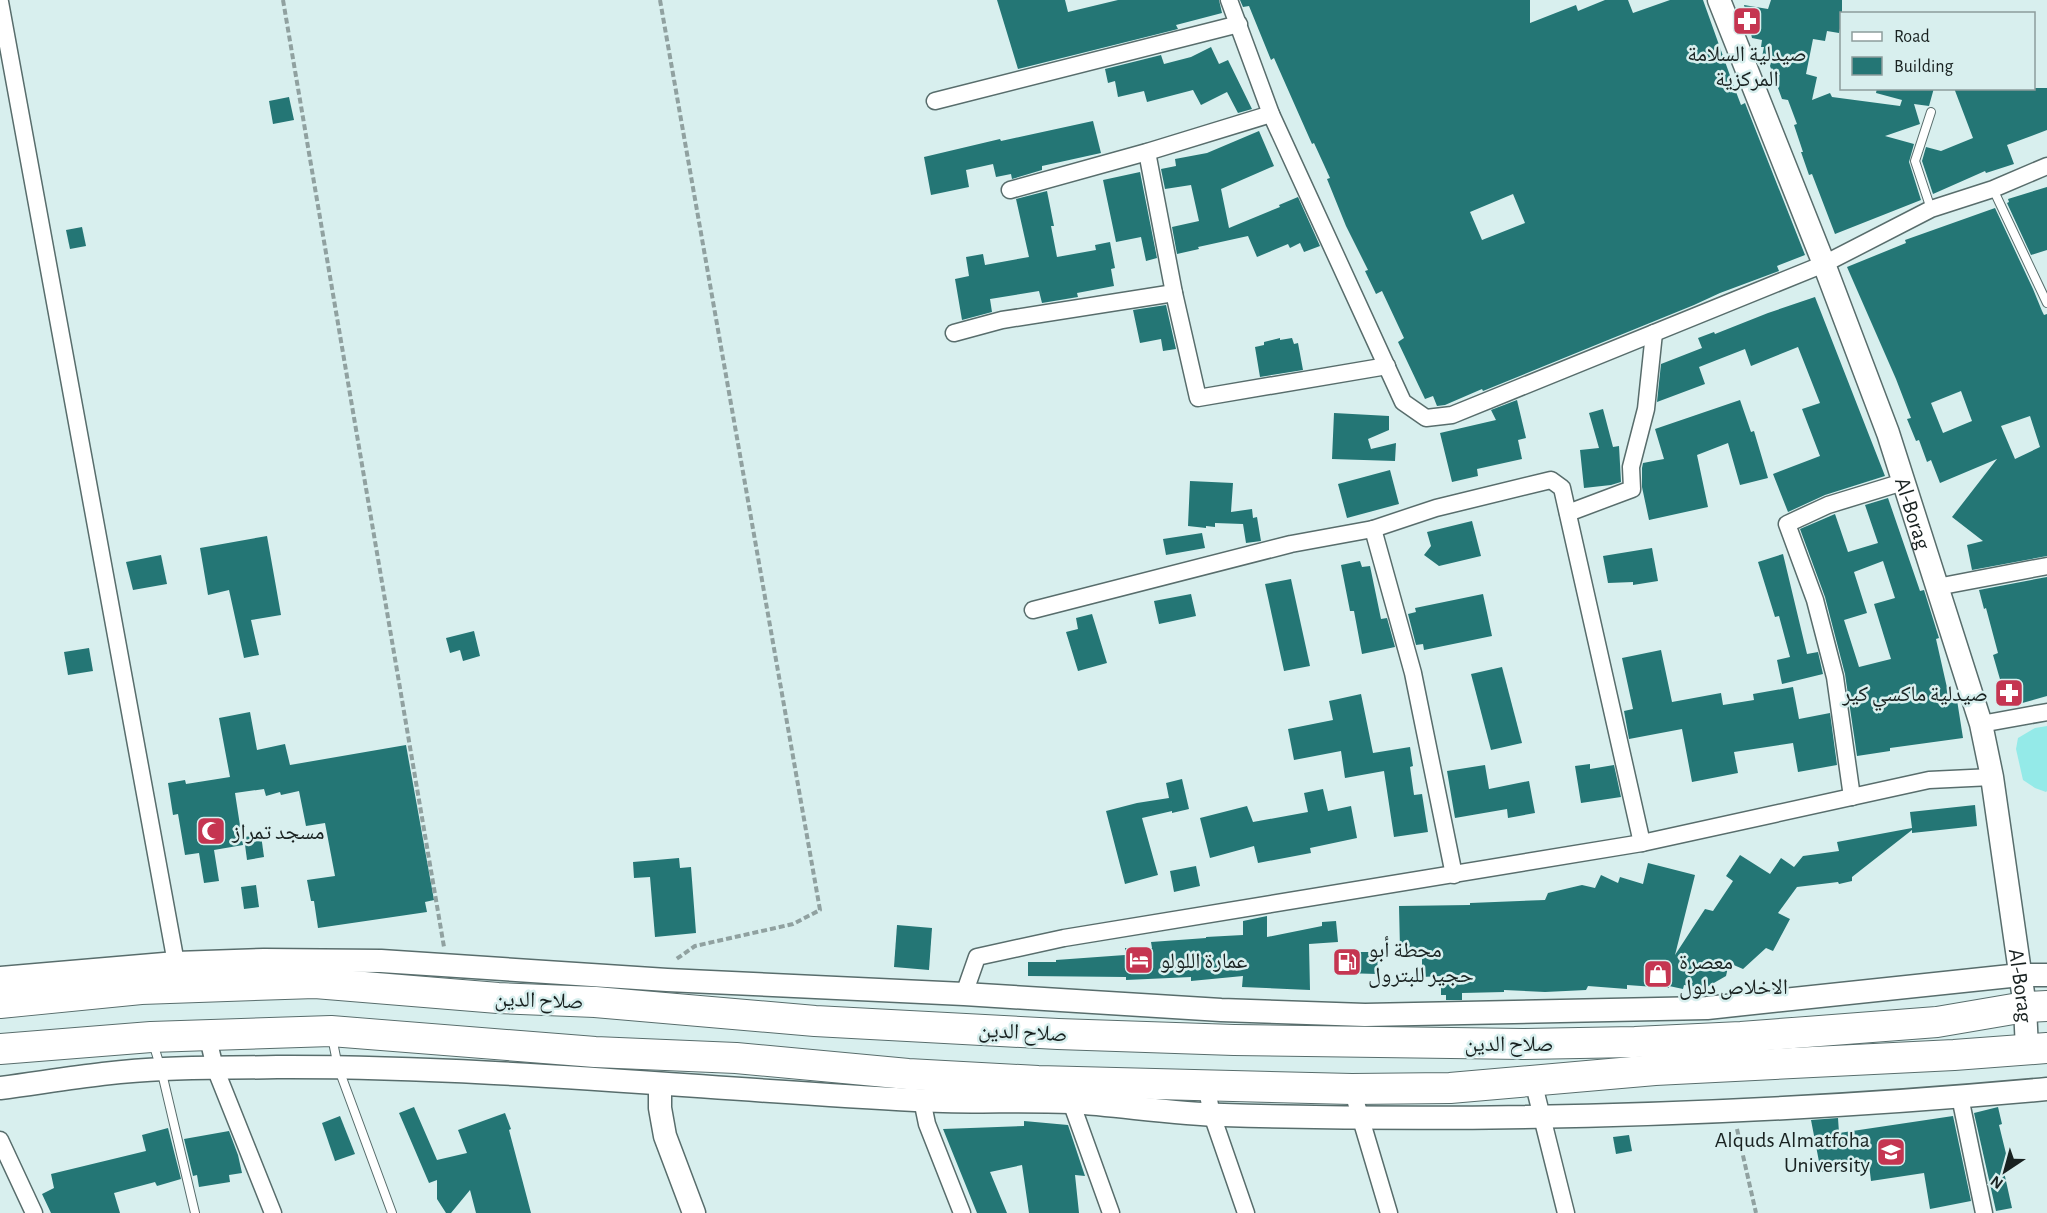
<svg xmlns="http://www.w3.org/2000/svg" width="2047" height="1213" font-family="'Alegreya Sans','Noto Naskh Arabic',sans-serif">
	<style>
		.green { fill: #94eae8 }
		.building { fill: #247675; fill-rule: evenodd }
		.lines { fill: none; stroke-linecap: round; stroke-linejoin: round }
		.lane-casing { stroke: #586d6c; stroke-width: 10 }
		.street-casing { stroke: #586d6c; stroke-width: 19 }
		.secondary-casing { stroke: #586d6c; stroke-width: 25 }
		.highway-casing { stroke: #586d6c; stroke-width: 32 }
		.path { stroke: #90a1a0; stroke-width: 4; stroke-dasharray: 6 3; stroke-linecap: butt }
		.lane { stroke: #fff; stroke-width: 8 }
		.street { stroke: #fff; stroke-width: 16 }
		.secondary { stroke: #fff; stroke-width: 22 }
		.highway { stroke: #fff; stroke-width: 30 }
		.labels { text-anchor: middle; stroke-width: 5; stroke-linejoin: round; paint-order: stroke }
		.poi-label { font-size: 22px; fill: #192221; stroke: #d8efee; text-anchor: start }
		.street-label { font-size: 22px; fill: #192221; stroke: #d8efee }
	</style>
	<rect width="100%" height="100%" fill="#d8efee"/>
	<!-- green -->
	<polygon class="green" points="2047,726 2047,791 2046,792 2035,788 2023,780 2016,749 2018,738 2035,728"/>
	<!-- building -->
	<g class="building">
		<polygon points="997,0 1065,0 1068,12 1118,0 1219,0 1222,13 1176,25 1178,29 1018,69"/>
		<path d="M1240,0H1530V23L1576,5L1578,11L1605,0H1628L1633,13L1670,0H1703L1733,84L1741,105L1745,103L1805,255L1777,266L1779,271L1720,293L1694,305L1483,391L1482,389L1445,405L1437,406L1433,396L1425,399L1398,342L1404,338L1382,291L1376,294L1365,271L1368,270L1346,226L1327,179L1330,178L1314,143L1312,144L1274,58L1271,60L1249,6L1243,7ZM1513,194L1525,223L1482,240L1470,212Z"/>
		<polygon points="1771,0 1842,0 1842,19 1839,33 1827,31 1825,41 1813,39 1806,74 1817,77 1812,100 1830,93 1832,97 1900,106 1902,100 1876,93 1877,88 1934,88 1929,106 1914,104 1920,124 1885,136 1914,144 1909,162 1921,200 1835,234 1812,174 1809,175 1801,152 1803,152 1794,125 1797,124 1788,100 1782,99 1770,66 1772,59 1762,57 1764,47 1761,47 1762,40 1752,38 1744,5 1768,9"/>
		<polygon points="1211,47 1219,64 1228,60 1252,109 1238,113 1227,92 1201,105 1193,90 1147,102 1144,91 1118,97 1115,81 1108,83 1105,69 1161,55 1164,64 1191,57"/>
		<polygon points="1954,88 2047,88 2047,130 2007,145 2014,164 1986,173 1985,171 1933,194 1922,161 1926,147 1941,151 1973,138"/>
		<polygon points="289,97 294,120 273,124 269,101"/>
		<polygon points="1093,121 1101,153 1042,166 1042,170 1012,179 1011,174 996,177 993,164 966,170 969,187 931,195 924,157 1000,139 1001,141"/>
		<polygon points="1259,131 1274,166 1221,189 1229,228 1280,207 1279,205 1298,197 1320,246 1304,252 1300,243 1290,248 1288,244 1257,257 1248,236 1198,247 1199,249 1177,254 1172,227 1199,221 1191,185 1165,189 1161,169 1176,166 1175,159 1207,153"/>
		<polygon points="1140,172 1157,258 1146,261 1141,237 1116,242 1103,180"/>
		<polygon points="2047,187 2047,250 2031,255 2007,203 2009,202 2008,199"/>
		<polygon points="1047,191 1054,226 1051,226 1057,257 1096,250 1095,245 1110,242 1115,268 1111,269 1114,286 1077,293 1078,297 1042,303 1039,291 990,299 992,312 962,320 955,279 969,276 966,257 983,254 985,265 1029,257 1016,199"/>
		<path d="M1995,208L2033,289L2042,311L2044,315L2047,314V556L1972,570L1967,545L1983,541L1952,517L1997,459L1940,483L1931,460L1927,462L1919,440L1916,441L1907,419L1911,418L1896,379L1847,267L1906,243L1905,240ZM1961,391L1972,421L1943,433L1931,403ZM2030,416L2040,447L2015,459L2001,426Z"/>
		<polygon points="82,227 86,246 70,249 66,230"/>
		<polygon points="1815,297 1885,476 1825,495 1788,512 1773,474 1820,456 1802,409 1820,403 1798,347 1751,366 1745,349 1699,367 1705,384 1657,402 1661,364 1702,348 1698,338 1714,332 1715,334 1768,313"/>
		<polygon points="1166,305 1176,349 1163,351 1161,339 1140,343 1133,310"/>
		<polygon points="1280,338 1280,340 1292,338 1294,344 1298,343 1303,370 1260,377 1255,347 1264,345 1264,342"/>
		<polygon points="1517,400 1526,438 1518,440 1522,459 1477,469 1478,476 1452,482 1440,433 1496,420 1491,410"/>
		<polygon points="1740,400 1751,432 1754,431 1768,478 1740,485 1728,443 1697,455 1708,507 1649,520 1642,487 1642,468 1643,463 1664,459 1655,429"/>
		<polygon points="1603,409 1613,447 1619,446 1621,482 1611,485 1584,488 1580,450 1599,448 1589,413"/>
		<polygon points="1334,413 1389,416 1389,430 1368,439 1371,449 1396,443 1395,461 1332,459"/>
		<polygon points="1390,470 1399,504 1347,518 1338,484"/>
		<polygon points="1190,481 1233,483 1231,512 1252,509 1253,518 1257,517 1261,541 1246,543 1243,524 1215,523 1215,527 1206,526 1206,528 1188,526"/>
		<path d="M1888,498L1920,591L1924,590L1939,638L1936,639L1950,701L1957,700L1963,738L1890,748V751L1857,756L1845,674L1825,597L1800,529L1835,514L1848,552L1878,543L1865,505ZM1883,561L1895,598L1874,604L1891,659L1859,667L1844,620L1867,613L1854,572Z"/>
		<polygon points="1472,521 1481,556 1439,566 1424,555 1431,546 1427,532"/>
		<polygon points="1202,533 1205,548 1166,555 1163,539"/>
		<polygon points="267,536 281,615 251,620 259,655 244,658 229,590 208,595 200,548"/>
		<polygon points="1652,548 1658,581 1633,585 1633,582 1608,583 1603,556"/>
		<polygon points="1783,554 1807,654 1818,652 1823,674 1782,684 1777,660 1790,657 1779,616 1775,617 1758,562"/>
		<polygon points="161,555 167,584 133,590 126,562"/>
		<polygon points="1360,561 1362,567 1370,566 1381,619 1387,618 1395,647 1362,654 1354,611 1350,611 1341,565"/>
		<polygon points="2047,577 2047,696 2008,707 1993,655 1998,653 1986,608 1984,609 1979,590"/>
		<polygon points="1291,579 1310,666 1284,671 1265,584"/>
		<polygon points="1191,594 1196,616 1159,624 1154,601"/>
		<polygon points="1483,594 1492,636 1424,650 1423,644 1416,645 1408,614 1416,612 1415,608"/>
		<polygon points="1092,614 1107,663 1078,671 1066,632 1078,629 1076,618"/>
		<polygon points="474,631 480,656 463,661 460,650 450,653 446,638"/>
		<polygon points="89,648 93,671 68,675 64,652"/>
		<polygon points="1661,650 1672,702 1721,693 1723,705 1754,700 1753,694 1793,687 1799,719 1830,713 1837,765 1798,772 1793,743 1734,752 1738,773 1692,782 1682,729 1629,739 1624,711 1633,709 1622,658"/>
		<polygon points="1502,667 1522,743 1491,750 1471,674"/>
		<polygon points="1361,694 1373,753 1410,747 1413,766 1410,767 1414,795 1422,794 1428,832 1394,837 1384,771 1345,778 1341,751 1294,760 1288,729 1333,720 1329,701"/>
		<polygon points="250,712 257,750 285,744 290,765 406,745 434,900 425,902 427,912 318,928 314,901 311,901 307,880 335,876 325,823 306,826 299,791 281,795 280,792 266,796 264,789 235,793 243,845 214,850 219,881 204,883 199,853 185,855 178,814 173,815 168,783 185,780 186,784 230,777 219,718"/>
		<polygon points="1590,764 1590,769 1614,765 1621,797 1581,803 1575,766"/>
		<polygon points="1485,765 1489,789 1529,781 1535,813 1508,818 1507,809 1455,818 1447,771"/>
		<polygon points="1182,779 1189,809 1172,813 1172,811 1142,818 1158,875 1125,884 1106,811 1137,803 1169,798 1166,783"/>
		<polygon points="1323,789 1328,811 1351,806 1357,838 1310,848 1311,853 1258,863 1254,846 1210,858 1200,818 1247,806 1253,822 1308,812 1304,793"/>
		<polygon points="1975,805 1977,826 1912,833 1912,830 1852,877 1852,881 1839,884 1838,882 1797,887 1778,913 1790,919 1773,951 1766,948 1743,969 1729,963 1726,976 1705,988 1684,985 1683,989 1669,986 1669,988 1627,985 1627,989 1588,986 1586,990 1545,992 1504,990 1504,992 1462,993 1462,1000 1446,1000 1446,995 1441,995 1441,976 1422,977 1422,948 1400,949 1399,906 1470,905 1470,903 1545,900 1548,893 1582,885 1595,888 1601,875 1618,883 1620,877 1643,884 1648,863 1695,875 1675,955 1705,909 1713,911 1733,881 1726,876 1740,855 1770,874 1781,858 1794,867 1803,856 1839,851 1837,842 1912,828 1910,812"/>
		<polygon points="261,835 264,857 247,860 244,837"/>
		<polygon points="679,858 680,868 691,867 696,933 655,937 650,877 634,878 633,862"/>
		<polygon points="1196,866 1200,886 1174,892 1170,871"/>
		<polygon points="256,885 259,907 244,909 241,887"/>
		<polygon points="1267,916 1267,937 1322,926 1322,922 1336,921 1338,942 1309,944 1310,990 1242,987 1243,976 1191,981 1191,977 1126,980 1126,977 1028,976 1028,962 1056,962 1056,960 1125,955 1125,948 1152,948 1151,942 1206,938 1206,937 1243,935 1243,921"/>
		<polygon points="897,925 932,928 929,970 894,967"/>
		<polygon points="1344,952 1378,952 1377,974 1344,973"/>
		<polygon points="414,1107 437,1160 467,1153 458,1130 505,1113 511,1129 509,1130 531,1213 476,1213 470,1190 451,1213 446,1213 437,1199 437,1180 429,1183 399,1113"/>
		<polygon points="1998,1107 2002,1124 1999,1125 2010,1170 2004,1172 2012,1208 1996,1211 1974,1113"/>
		<polygon points="340,1116 355,1154 335,1161 322,1123"/>
		<polygon points="1953,1116 1971,1201 1930,1209 1924,1173 1871,1181 1869,1164 1821,1172 1811,1120 1838,1118 1839,1133"/>
		<polygon points="1024,1121 1068,1125 1085,1176 1075,1175 1079,1213 1029,1213 1022,1165 990,1172 1007,1213 977,1213 943,1129 1024,1126"/>
		<polygon points="168,1128 181,1179 157,1186 155,1182 114,1193 120,1213 51,1213 42,1194 54,1188 51,1174 146,1151 142,1135"/>
		<polygon points="229,1131 238,1155 242,1173 229,1175 230,1182 199,1187 197,1175 193,1176 184,1139"/>
		<polygon points="1629,1135 1632,1151 1616,1154 1613,1137"/>
	</g>
	<g class="lines">
		<!-- lane casing -->
		<g class="lane-casing">
			<g id="lane">
				<polyline points="1993,189 2047,303"/>
				<polyline points="1931,209 1915,161 1931,112"/>
				<polyline points="332,1037 338,1067 392,1213"/>
				<polyline points="153,1043 161,1069 195,1213"/>
			</g>
		</g>
		<!-- street casing -->
		<g class="street-casing">
			<g id="street">
				<polyline points="1229,0 1271,114 1403,402 1426,418 1452,415 1824,264 1931,209 1993,189 2047,166"/>
				<polyline points="0,2 176,963"/>
				<polyline points="935,101 1239,24"/>
				<polyline points="1147,152 1174,293 1198,398 1387,366"/>
				<polyline points="1010,190 1147,152 1271,114"/>
				<polyline points="954,333 1002,320 1174,293"/>
				<polyline points="1568,513 1632,489 1631,467 1646,409 1654,333"/>
				<polyline points="1373,529 1413,673 1454,875"/>
				<polyline points="1937,587 2047,566"/>
				<polyline points="1033,610 1291,544 1373,529 1436,508 1551,480 1562,488 1642,843"/>
				<polyline points="1981,724 2047,712"/>
				<polyline points="1852,797 1835,677 1815,600 1787,524 1828,505 1903,482"/>
				<polyline points="964,994 977,957 1064,938 1642,843 1929,780 1992,777"/>
				<polyline points="207,1034 215,1068 273,1213"/>
				<polyline points="1533,1081 1566,1213"/>
				<polyline points="1206,1085 1212,1115 1246,1213"/>
				<polyline points="1352,1089 1389,1213"/>
				<polyline points="1960,1097 1984,1213"/>
				<polyline points="922,1100 927,1124 962,1213"/>
				<polyline points="1071,1102 1111,1213"/>
				<polyline points="0,1140 34,1213"/>
			</g>
		</g>
		<!-- secondary casing -->
		<g class="secondary-casing">
			<g id="secondary">
				<path id="s1" d="M1719,0L1824,264L1888,433L1981,724L1992,777L2025,1007L2027,1049"/>
				<polyline points="0,978 176,963 264,960 381,961 667,980 964,994 1221,1010 1365,1015 1707,1008 2020,975 2047,975"/>
				<polyline points="660,1085 660,1108 665,1136 694,1213"/>
				<path d="M0,1088C54,1081 109,1071 164,1069C201,1067 239,1068 277,1067C490,1066 702,1089 915,1100C966,1103 1018,1100 1070,1102C1121,1105 1172,1114 1224,1115C1498,1123 1773,1114 2047,1089"/>
			</g>
		</g>
		<!-- highway casing -->
		<g class="highway-casing">
			<g id="highway">
				<polyline points="0,1003 141,989 315,983 498,998 595,1002 815,1021 1058,1034 1234,1040 1523,1044 1635,1042 1741,1037 1937,1022 2025,1007 2047,1006"/>
				<polyline points="0,1049 151,1037 331,1031 595,1052 736,1058 908,1074 1038,1081 1352,1089 1450,1088 1655,1070 1954,1055 2047,1048"/>
			</g>
		</g>
		<!-- path -->
		<g class="path">
			<polyline points="283,0 444,947"/>
			<polyline points="660,0 820,910 793,924 695,946 675,960"/>
			<polyline points="1737,1129 1756,1213"/>
		</g>
		<!-- lane -->
		<use href="#lane" class="lane"/>
		<!-- street -->
		<use href="#street" class="street"/>
		<!-- secondary -->
		<use href="#secondary" class="secondary"/>
		<!-- highway -->
		<use href="#highway" class="highway"/>
	</g>
	<!-- icons -->
	<defs>
		<g id="pharmacy-square" transform="scale(1.5)"><rect x="-9" y="-9" width="18" height="18" rx="4" fill="#c53551" stroke="#d8efee"/><path d="M-2-6h4v4h4v4h-4v4h-4v-4h-4v-4h4Z" fill="#fff"/></g>
		<g id="mosque-square" transform="scale(1.5)"><rect x="-9" y="-9" width="18" height="18" rx="4" fill="#c53551" stroke="#d8efee"/><path d="M3.5-4.9A6 6 0 1 0 3.5 4.9A5 5 0 1 1 3.5-4.9Z" fill="#fff"/></g>
		<g id="hotel-square" transform="scale(1.5)"><rect x="-9" y="-9" width="18" height="18" rx="4" fill="#c53551" stroke="#d8efee"/><path d="M-6-4.5h1.5V1H6V5H4.5V3h-9V5H-6ZM-4 0a1.8 1.8 0 1 1 3.6 0ZM.5 0V-2.5h3Q6-2.5 6 0Z" fill="#fff"/></g>
		<g id="fuel-square" transform="scale(1.5)"><rect x="-9" y="-9" width="18" height="18" rx="4" fill="#c53551" stroke="#d8efee"/><path d="M-5.5-6h7V0h2V4h1.3V-2.5L3-4.5l.8-.8L6-3V5H2.5V1h-1V6h-7ZM-4.2-4.7v3.2H.2V-4.7Z" fill="#fff"/></g>
		<g id="shop-square" transform="scale(1.5)"><rect x="-9" y="-9" width="18" height="18" rx="4" fill="#c53551" stroke="#d8efee"/><path d="M-5-2.5h2.3a2.7 3.5 0 0 1 5.4 0H5L5.5 6h-11ZM-1.5-2.5h3a1.5 2.3 0 0 0-3 0Z" fill="#fff"/></g>
		<g id="university-square" transform="scale(1.5)"><rect x="-9" y="-9" width="18" height="18" rx="4" fill="#c53551" stroke="#d8efee"/><path d="M0-5L7-2L0 1L-7-2ZM-4 1L0 2.5L4 1V4Q0 6-4 4Z" fill="#fff"/></g>
	</defs>
	<g fill-rule="evenodd">
		<use href="#pharmacy-square" x="1747" y="21"/>
		<use href="#pharmacy-square" x="2009" y="693"/>
		<use href="#mosque-square" x="211" y="831"/>
		<use href="#hotel-square" x="1139" y="960"/>
		<use href="#fuel-square" x="1347" y="962"/>
		<use href="#shop-square" x="1658" y="974"/>
		<use href="#university-square" x="1891" y="1152"/>
	</g>
	<g class="labels">
		<!-- poi labels -->
		<g class="poi-label">
			<text x="1747" y="61" text-anchor="middle">صيدلية السلامة<tspan x="1747" dy="25">المركزية</tspan></text>
			<text x="1988" y="701" text-anchor="end">صيدلية ماكسي كير</text>
			<text x="232" y="839">مسجد تمراز</text>
			<text x="1368" y="957">محطة أبو<tspan x="1368" dy="25">حجير للبترول</tspan></text>
			<text x="1160" y="968">عمارة اللولو</text>
			<text x="1679" y="969">معصرة<tspan x="1679" dy="25">الاخلاص دلول</tspan></text>
			<text x="1870" y="1147" text-anchor="end">Alquds Almatfoha<tspan x="1870" dy="25">University</tspan></text>
		</g>
		<!-- street labels -->
		<g class="street-label">
			<text dy="8" stroke="none"><textPath href="#s1" startOffset="549">Al-Borag</textPath></text>
			<text dy="8" stroke="none"><textPath href="#s1" startOffset="1035">Al-Borag</textPath></text>
			<text transform="translate(539 999) rotate(2)" y="8">صلاح الدين</text>
			<text transform="translate(1023 1031) rotate(3)" y="8">صلاح الدين</text>
			<text x="1509" y="1051">صلاح الدين</text>
		</g>
	</g>
	<!-- legend -->
	<rect x="1840" y="12" width="195" height="78" fill="#d8efee" stroke="#8c9d9c" stroke-width="1.5"/>
	<rect x="1852" y="32" width="30" height="9" fill="#ffffff" stroke="#8c9d9c" stroke-width="1.5"/>
	<text x="1894" y="42" font-size="18" fill="#192221">Road</text>
	<rect x="1852" y="57" width="30" height="18" fill="#247675" stroke="#8c9d9c" stroke-width="1.5"/>
	<text x="1894" y="72" font-size="18" fill="#192221">Building</text>
	<!-- north arrow -->
	<g transform="translate(2005 1171) rotate(216)" stroke="#d8efee" stroke-width="4.5" paint-order="stroke">
	<path d="M0-4.5L10 22L0 15L-10 22Z" fill="#192221"/>
	<text y="-9" font-size="16" font-weight="bold" text-anchor="middle" fill="#192221">N</text>
	</g>
</svg>
